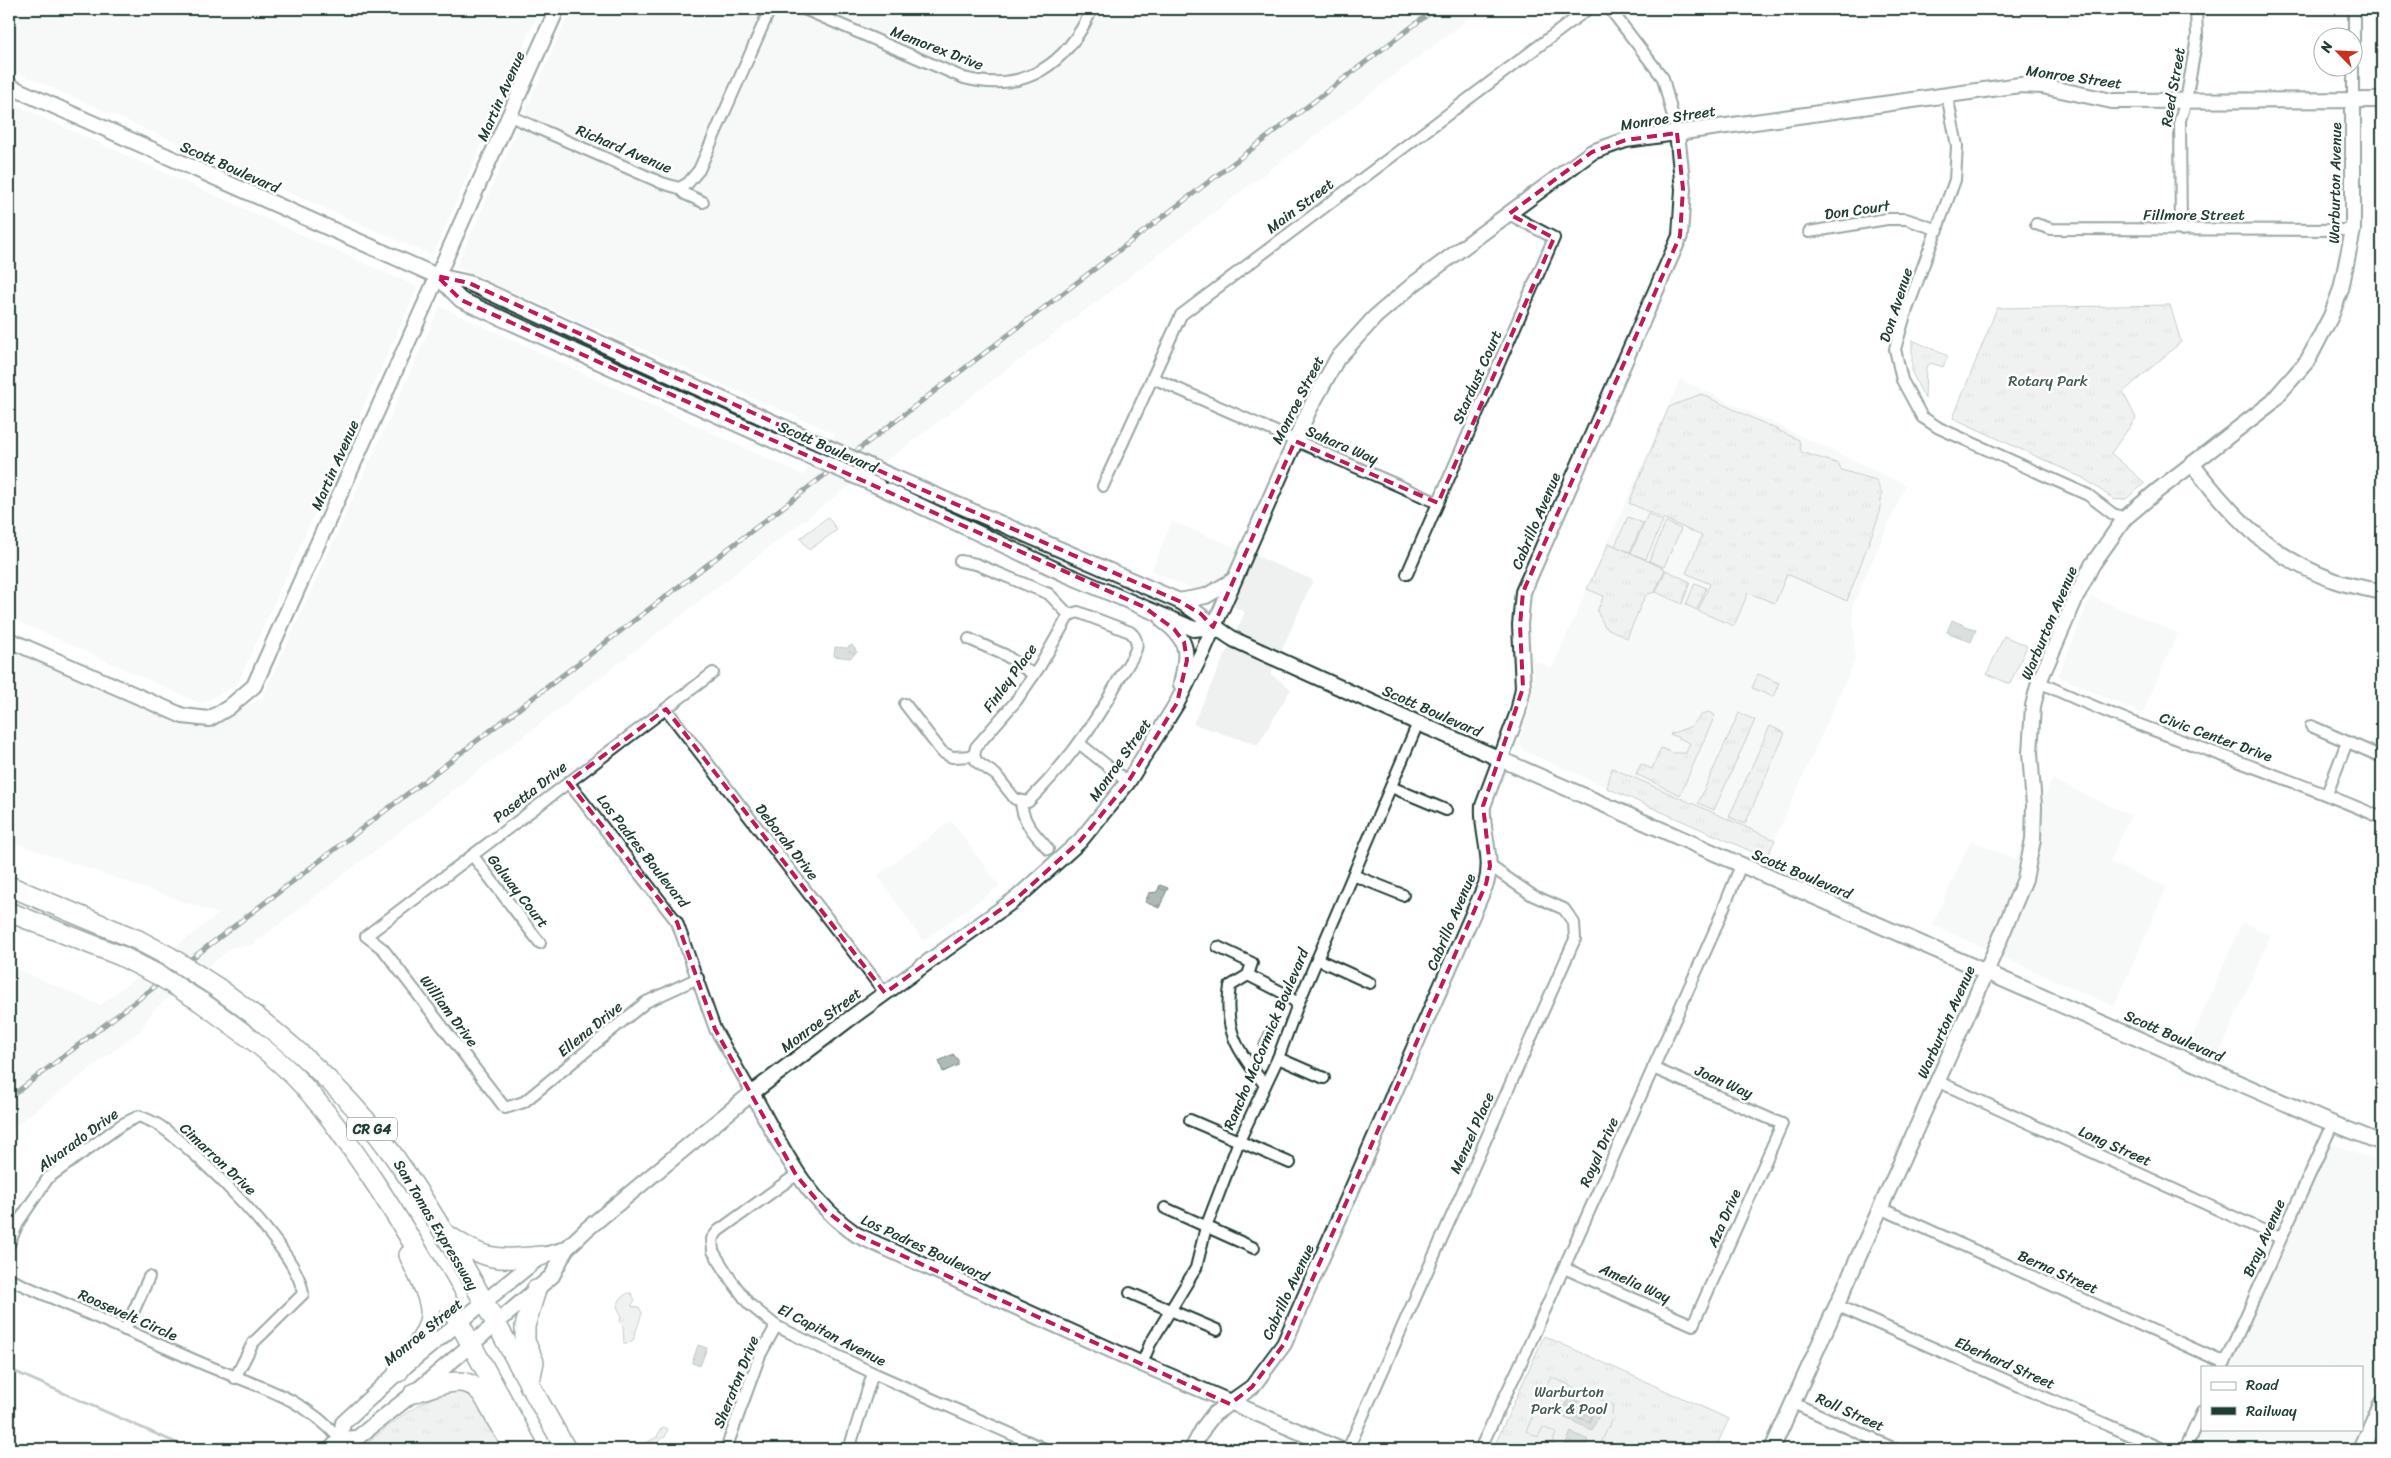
<svg xmlns="http://www.w3.org/2000/svg" width="2391" height="1458" font-family="Sriracha,sans-serif">
	<style>
		.built { fill: #eef1f0 }
		.grass { fill: url(#grass-tufts); stroke: #7e908b }
		.garden { fill: url(#garden-dots); stroke: #7e908b }
		.pitch { fill: #dee3e2; stroke: #7e908b }
		.water { fill: url(#water-ripples); stroke: #758883 }
		.lines { fill: none; stroke-linecap: round; stroke-linejoin: round }
		.shore { stroke: #596f68; stroke-width: 1 }
		.stream { stroke: #758883; stroke-width: 3 }
		.street-casing { stroke: #1f3d34; stroke-width: 14 }
		.secondary-casing { stroke: #1f3d34; stroke-width: 18 }
		.primary-casing { stroke: #1f3d34; stroke-width: 20 }
		.highway-casing { stroke: #1f3d34; stroke-width: 22 }
		.street { stroke: #fff; stroke-width: 10 }
		.secondary { stroke: #fff; stroke-width: 14 }
		.primary { stroke: #fff; stroke-width: 16 }
		.highway { stroke: #fff; stroke-width: 19 }
		.rail-casing { stroke: #1f3d34; stroke-width: 5 }
		.rail { stroke: #fff; stroke-width: 3; stroke-dasharray: 9; stroke-linecap: butt }
		.secondary-bridge-casing { stroke: #1f3d34; stroke-width: 18; stroke-linecap: butt }
		.highway-bridge-casing { stroke: #1f3d34; stroke-width: 22; stroke-linecap: butt }
		.secondary-bridge { stroke: #fff; stroke-width: 14 }
		.highway-bridge { stroke: #fff; stroke-width: 19 }
		.marked { fill: none; stroke: #c2185b; stroke-width: 4; stroke-dasharray: 10 6; stroke-linejoin: round }
		.labels { text-anchor: middle; stroke-width: 5; stroke-linejoin: round; paint-order: stroke }
		.shield { fill: #fff; stroke: #627771; stroke-width: 1 }
		.shield-label { font-size: 14px; font-weight: bold; fill: #1f3d34 }
		.street-label { font-size: 15px; fill: #1f3d34; stroke: #fff }
		.park-label { font-size: 15px; fill: #455e57; stroke: #fff }
	</style>
	<defs>
		<pattern id="grass-tufts" width="24" height="20" patternUnits="userSpaceOnUse" patternTransform="scale(1.25)"><rect width="24" height="20" fill="#dee3e2"/><path d="M3 7l-1-3M5 7V3M7 7l1-3M15 17l-1-3M17 17v-4M19 17l1-3" fill="none" stroke="#bec4c2"/></pattern>
		<pattern id="garden-dots" width="8" height="8" patternUnits="userSpaceOnUse" patternTransform="scale(1.25)"><rect width="8" height="8" fill="#dee3e2"/><path d="M2 2h.1M6 6h.1" fill="none" stroke="#bec4c2" stroke-width="1.8" stroke-linecap="round"/></pattern>
		<pattern id="water-ripples" width="26" height="14" patternUnits="userSpaceOnUse" patternTransform="scale(1.25)"><rect width="26" height="14" fill="#afbab7"/><path d="M2 4q2-2 4 0t4 0M15 11q2-2 4 0t4 0" fill="none" stroke="#8e9896"/></pattern>
	</defs>
	<rect width="100%" height="100%" fill="#fff"/>
	<filter id="ink" filterUnits="userSpaceOnUse"><feTurbulence type="fractalNoise" baseFrequency=".02" numOctaves="2"/><feDisplacementMap in="SourceGraphic" scale="10" xChannelSelector="R" yChannelSelector="G"/><feConvolveMatrix kernelMatrix="1 2 1 2 8 2 1 2 1" color-interpolation-filters="sRGB"/></filter>
	<g filter="url(#ink)">
		<!-- built -->
		<g class="built">
			<polygon points="9,9 540,9 433,256 9,69"/>
			<polygon points="571,9 1482,9 904,448 835,497 251,946 233,947 154,1010 140,1031 9,1131 9,965 100,1005 218,914 9,841 9,639 206,725 262,698 440,306 803,475 835,434 456,267"/>
			<polygon points="9,102 418,287 237,685 201,704 9,617"/>
			<polygon points="1680,379 1906,485 1853,605 1855,661 1768,855 1762,856 1524,751 1520,745 1520,738 1530,708 1534,675 1532,660 1552,668"/>
			<polygon points="1172,521 1313,580 1271,674 1291,689 1258,745 1193,724 1245,612 1151,571"/>
			<polygon points="2091,596 2178,633 2142,714 2058,676"/>
			<polygon points="2052,779 2131,815 2110,862 2167,887 2114,1007 1932,925 1971,840 2015,859"/>
			<polygon points="951,820 1000,886 923,941 877,876"/>
			<polygon points="2242,922 2271,935 2219,1055 2190,1042"/>
			<polygon points="2333,1144 2382,1163 2382,1377 2362,1422 2362,1367 2230,1367 2327,1149"/>
			<polygon points="2202,1429 2359,1429 2350,1449 2194,1449"/>
		</g>
		<!-- grass -->
		<g class="grass">
			<polygon points="2170,305 2181,342 2123,392 2136,418 2111,453 2145,483 2126,499 2115,500 2083,478 1953,418 1997,308"/>
			<polygon points="1912,340 1948,356 1943,367 1931,363 1926,367 1925,399 1912,373"/>
			<polygon points="1701,394 1799,440 1801,452 1839,464 1841,470 1876,480 1882,495 1878,518 1847,601 1787,574 1775,603 1748,593 1734,626 1698,611 1710,584 1686,573 1702,536 1629,503 1669,407"/>
			<polygon points="1609,543 1665,569 1655,592 1648,594 1644,598 1627,638 1605,627 1597,611 1604,596 1587,589"/>
			<polygon points="1666,570 1690,582 1682,604 1656,592"/>
			<polygon points="1695,583 1706,588 1697,610 1686,605"/>
			<polygon points="1758,674 1779,683 1773,697 1752,688"/>
			<polygon points="1708,712 1715,715 1680,795 1636,774 1641,764 1652,769 1661,748 1673,753 1686,753 1690,743 1670,734 1692,726 1701,715"/>
			<polygon points="1739,713 1755,720 1714,810 1698,803"/>
			<polygon points="1770,726 1785,733 1745,824 1729,817"/>
			<polygon points="1612,768 1775,840 1768,855 1762,856 1607,788"/>
			<polygon points="628,1293 631,1293 635,1300 631,1306 639,1307 642,1313 633,1340 626,1344 624,1343 623,1326 620,1323 621,1315 617,1306 621,1298"/>
			<polygon points="1544,1336 1729,1419 1715,1449 1493,1449"/>
			<path d="M459,1388L479,1399L503,1449H361C389,1424 422,1398 459,1388Z"/>
		</g>
		<!-- garden -->
		<polygon class="garden" points="664,1427 668,1429 665,1437 660,1439 653,1449 644,1449 642,1445 657,1437 660,1430"/>
		<!-- pitch -->
		<g class="pitch">
			<polygon points="1648,514 1663,521 1646,559 1631,553"/>
			<polygon points="828,517 837,530 809,550 800,538"/>
			<polygon points="1628,517 1643,523 1630,552 1615,546"/>
			<polygon points="1666,522 1681,529 1664,567 1649,561"/>
			<polygon points="2004,636 2027,646 2010,684 1987,674"/>
			<polygon points="1551,1377 1613,1405 1611,1421 1598,1449 1564,1449 1552,1444 1556,1433 1543,1427 1538,1437 1526,1431"/>
		</g>
		<!-- water -->
		<g class="water">
			<polygon points="1952,620 1976,630 1971,642 1947,632"/>
			<polygon points="852,645 857,652 850,658 834,656 835,647 847,648"/>
			<polygon points="1160,885 1168,888 1159,908 1145,902 1149,893 1157,892"/>
			<polygon points="1267,1026 1275,1029 1266,1049 1258,1046"/>
			<polygon points="953,1054 958,1060 958,1065 943,1072 939,1061"/>
			<polygon points="698,1345 707,1348 700,1366 692,1363"/>
			<polygon points="1569,1397 1601,1411 1592,1430 1561,1416"/>
			<polygon points="1571,1432 1588,1440 1584,1449 1574,1449 1565,1445"/>
		</g>
		<g class="lines">
			<!-- shore -->
			<polygon class="shore" points="1573,1405 1592,1413 1590,1422 1569,1414"/>
			<!-- stream -->
			<polyline class="stream" points="9,1369 190,1449"/>
			<!-- street casing -->
			<g class="street-casing">
				<g id="street">
					<path d="M804,9L964,78C1025,94 1067,64 1092,9"/>
					<polyline points="1610,9 1663,78 1677,133"/>
					<polyline points="2354,47 2354,9"/>
					<polyline points="1947,95 1957,146 1955,180 1905,315 1895,349 1902,380 1922,417 1939,428 2088,495 2113,514 2125,518"/>
					<polyline points="2353,101 2353,68"/>
					<polyline points="510,116 662,183 679,188 688,183 699,170 770,9"/>
					<polyline points="679,188 685,194 703,202"/>
					<polyline points="2036,224 2051,229 2353,230"/>
					<polyline points="2181,230 2180,120 2186,101 2197,37 2196,9"/>
					<polyline points="1809,232 1887,219 1906,219 1938,230"/>
					<polyline points="1153,378 1438,503"/>
					<polyline points="1103,486 1181,315 1588,9"/>
					<polyline points="960,561 976,564 1049,594 1069,615"/>
					<polyline points="1407,574 1554,238 1509,214"/>
					<polyline points="969,639 1005,655 1034,675"/>
					<path d="M2039,682C2150,735 2270,768 2382,818"/>
					<polyline points="905,704 942,752 952,757 974,756"/>
					<polyline points="666,709 885,993"/>
					<polyline points="2311,726 2382,757"/>
					<polyline points="1080,744 1128,782"/>
					<path d="M974,756L977,762L996,775L1015,799L1028,802C1065,765 1095,725 1119,679C1124,670 1133,659 1136,649C1138,642 1135,636 1130,632L1078,612L1069,615"/>
					<polyline points="974,756 976,747 1016,701 1040,666 1069,615"/>
					<polyline points="568,782 677,922 715,1029 752,1093"/>
					<polyline points="1391,787 1446,810"/>
					<polyline points="2327,794 2347,742"/>
					<path d="M1021,802C1023,824 1034,832 1048,849"/>
					<polyline points="473,856 540,943"/>
					<polyline points="1353,875 1403,895"/>
					<polyline points="1218,947 1252,963 1248,975"/>
					<polyline points="1317,959 1370,983"/>
					<polyline points="698,978 646,1002 524,1102 505,1108 383,949 366,936 713,673"/>
					<polyline points="1278,1058 1324,1078"/>
					<polyline points="1937,1081 2280,1238"/>
					<path d="M1265,1085C1238,1052 1223,1030 1230,986L1248,975L1285,994L1298,1004"/>
					<polyline points="1190,1120 1290,1163"/>
					<polyline points="796,1175 718,1231 712,1239 713,1251 731,1280 749,1304 776,1326 873,1373 1045,1449"/>
					<polyline points="1165,1208 1254,1248"/>
					<polyline points="1880,1208 2225,1363"/>
					<path d="M9,1244L19,1221L48,1178L121,1125L139,1116C146,1119 154,1122 160,1126C196,1151 300,1252 303,1294L253,1343L235,1378"/>
					<polyline points="1564,1268 1693,1325 1782,1124 1653,1068"/>
					<path d="M9,1279C73,1307 137,1335 201,1363C254,1386 300,1394 340,1439"/>
					<polyline points="1130,1293 1217,1330"/>
					<polyline points="1836,1305 2162,1449"/>
					<polyline points="125,1330 149,1277"/>
					<polyline points="1142,1364 1150,1344 1196,1268 1206,1227 1239,1141 1278,1058 1298,1004 1418,723"/>
					<polyline points="2223,1367 2333,1123"/>
					<polyline points="1793,1403 1895,1449"/>
					<polyline points="726,1449 760,1355 776,1326"/>
					<polyline points="849,1449 873,1373"/>
					<polyline points="1348,1449 1575,939 1574,923 1564,909 1532,895 1490,866"/>
					<polyline points="1480,1449 1527,1350 1714,932 1741,865"/>
					<polyline points="2185,1449 2202,1412"/>
				</g>
			</g>
			<!-- secondary casing -->
			<g class="secondary-casing">
				<g id="secondary">
					<polyline points="9,86 437,276 469,283 803,436"/>
					<polyline points="438,277 461,300 788,447"/>
					<path d="M2192,464C2232,516 2270,557 2333,580C2349,586 2366,588 2382,592"/>
					<path d="M891,476L1179,601C1200,613 1215,628 1235,640L1418,723L2319,1118L2382,1143"/>
					<polyline points="878,486 1063,573 1194,629 1213,627"/>
					<polyline points="1179,601 1206,596 1232,581"/>
					<path d="M1163,621C1190,640 1188,654 1181,684"/>
					<polyline points="9,640 183,716 209,719 228,708 254,686 557,9"/>
					<path d="M752,1093C782,1147 804,1199 857,1235L1142,1364L1339,1449"/>
					<polyline points="340,1439 357,1438 414,1393 552,1276 566,1249 587,1229 752,1093 848,1020 1018,897 1080,841 1128,782 1177,703 1204,649 1309,410 1337,359 1375,317 1415,283 1592,152 1626,140 2020,85 2042,86 2112,101 2382,100"/>
					<polyline points="331,1449 340,1439 343,1423 398,1372 541,1256 566,1249"/>
					<path d="M1192,1449L1204,1427L1214,1414L1252,1387L1284,1344L1486,884C1494,858 1481,832 1483,806L1518,712L1523,688L1520,625L1523,592L1680,236L1683,189L1677,133"/>
					<polyline points="1772,1449 1979,989 2025,879 2033,840 2034,806 2030,753 2033,706 2039,682 2077,595 2092,565 2125,518 2157,491 2270,404 2308,360 2331,316 2341,289 2353,230 2353,101"/>
				</g>
			</g>
			<!-- primary casing -->
			<g class="primary-casing">
				<polyline id="primary" points="2362,1449 2382,1404"/>
			</g>
			<!-- highway casing -->
			<g class="highway-casing">
				<g id="highway">
					<polyline points="9,886 138,940"/>
					<polyline points="9,912 121,956"/>
					<path d="M218,988C283,1035 346,1089 393,1155C459,1247 509,1351 566,1449"/>
					<path d="M201,1002C232,1025 265,1047 293,1075C322,1104 344,1137 367,1171C427,1260 477,1355 529,1449"/>
					<path d="M446,1234C484,1260 496,1261 541,1256"/>
					<path d="M398,1372C409,1355 432,1332 430,1310C429,1292 415,1271 409,1255"/>
					<polyline points="529,1385 534,1362 525,1341 525,1326 536,1290"/>
					<path d="M414,1393C495,1362 475,1402 516,1448"/>
				</g>
			</g>
			<!-- street -->
			<use href="#street" class="street"/>
			<!-- secondary -->
			<use href="#secondary" class="secondary"/>
			<!-- primary -->
			<use href="#primary" class="primary"/>
			<!-- highway -->
			<use href="#highway" class="highway"/>
			<!-- rail casing -->
			<g class="rail-casing">
				<polyline id="rail" points="9,1098 1435,9"/>
			</g>
			<!-- rail -->
			<use href="#rail" class="rail"/>
			<!-- secondary-bridge casing -->
			<g class="secondary-bridge-casing">
				<g id="secondary-bridge">
					<polyline points="803,436 891,476"/>
					<polyline points="788,447 878,486"/>
				</g>
			</g>
			<!-- highway-bridge casing -->
			<g class="highway-bridge-casing">
				<g id="highway-bridge">
					<polyline points="138,940 170,957 218,988"/>
					<polyline points="121,956 158,975 201,1002"/>
				</g>
			</g>
			<!-- secondary-bridge -->
			<use href="#secondary-bridge" class="secondary-bridge"/>
			<!-- highway-bridge -->
			<use href="#highway-bridge" class="highway-bridge"/>
		</g>
	</g>
	<!-- marked area -->
	<path d="M0 0H2391V1458H0ZM1677,133L1683,189L1680,236L1523,592L1520,625L1523,688L1483,806L1490,866L1486,884L1284,1344L1252,1387L1230,1404L857,1235L825,1210L796,1175L715,1029L677,922L568,782L666,709L885,993L1018,897L1080,841L1128,782L1177,703L1187,660L1184,642L1174,629L1144,607L461,300L437,276L469,283L891,476L1179,601L1201,614L1213,627L1295,441L1438,503L1554,238L1509,214L1592,152L1626,140Z" fill="#fff" fill-opacity=".55" fill-rule="evenodd"/>
	<path class="marked" d="M1677,133L1683,189L1680,236L1523,592L1520,625L1523,688L1483,806L1490,866L1486,884L1284,1344L1252,1387L1230,1404L857,1235L825,1210L796,1175L715,1029L677,922L568,782L666,709L885,993L1018,897L1080,841L1128,782L1177,703L1187,660L1184,642L1174,629L1144,607L461,300L437,276L469,283L891,476L1179,601L1201,614L1213,627L1295,441L1438,503L1554,238L1509,214L1592,152L1626,140Z"/>
	<g class="labels">
		<!-- shield labels -->
		<rect class="shield" x="347" y="1117.5" width="50" height="23" rx="4"/>
		<g class="shield-label">
			<text x="372" y="1134">CR G4</text>
		</g>
		<!-- street labels -->
		<g class="street-label">
			<text transform="translate(937 48) rotate(21)" y="5">Memorex Drive</text>
			<text transform="translate(2074 77) rotate(8)" y="5">Monroe Street</text>
			<text transform="translate(2173 87) rotate(-80)" y="5">Reed Street</text>
			<text transform="translate(501 96) rotate(-66)" y="5">Martin Avenue</text>
			<text transform="translate(1668 118) rotate(-9)" y="5">Monroe Street</text>
			<text transform="translate(624 149) rotate(23)" y="5">Richard Avenue</text>
			<text transform="translate(230 167) rotate(24)" y="5">Scott Boulevard</text>
			<text transform="translate(2335 183) rotate(-89)" y="5">Warburton Avenue</text>
			<text transform="translate(1300 206) rotate(-37)" y="5">Main Street</text>
			<text transform="translate(1857 210) rotate(-8)" y="5">Don Court</text>
			<text x="2194" y="220">Fillmore Street</text>
			<text transform="translate(1896 305) rotate(-72)" y="5">Don Avenue</text>
			<text transform="translate(1477 377) rotate(-66)" y="5">Stardust Court</text>
			<text transform="translate(1298 400) rotate(-63)" y="5">Monroe Street</text>
			<text transform="translate(1342 445) rotate(23)" y="5">Sahara Way</text>
			<text transform="translate(828 447) rotate(24)" y="5">Scott Boulevard</text>
			<text transform="translate(335 465) rotate(-66)" y="5">Martin Avenue</text>
			<text transform="translate(1536 521) rotate(-67)" y="5">Cabrillo Avenue</text>
			<text transform="translate(2049 623) rotate(-67)" y="5">Warburton Avenue</text>
			<text transform="translate(1010 678) rotate(-54)" y="5">Finley Place</text>
			<text transform="translate(1432 711) rotate(24)" y="5">Scott Boulevard</text>
			<text transform="translate(2216 737) rotate(20)" y="5">Civic Center Drive</text>
			<text transform="translate(1120 760) rotate(-55)" y="5">Monroe Street</text>
			<text transform="translate(530 792) rotate(-38)" y="5">Pasetta Drive</text>
			<text transform="translate(787 842) rotate(52)" y="5">Deborah Drive</text>
			<text transform="translate(643 851) rotate(52)" y="5">Los Padres Boulevard</text>
			<text transform="translate(1802 874) rotate(23)" y="5">Scott Boulevard</text>
			<text transform="translate(518 891) rotate(52)" y="5">Galway Court</text>
			<text transform="translate(1451 922) rotate(-67)" y="5">Cabrillo Avenue</text>
			<text transform="translate(449 1011) rotate(53)" y="5">William Drive</text>
			<text transform="translate(821 1020) rotate(-37)" y="5">Monroe Street</text>
			<text transform="translate(1946 1022) rotate(-66)" y="5">Warburton Avenue</text>
			<text transform="translate(590 1029) rotate(-39)" y="5">Ellena Drive</text>
			<text transform="translate(2174 1036) rotate(24)" y="5">Scott Boulevard</text>
			<text transform="translate(1266 1039) rotate(-67)" y="5">Rancho McCormick Boulevard</text>
			<text transform="translate(1724 1082) rotate(24)" y="5">Joan Way</text>
			<text transform="translate(1472 1133) rotate(-66)" y="5">Menzel Place</text>
			<text transform="translate(78 1140) rotate(-36)" y="5">Alvarado Drive</text>
			<text transform="translate(2115 1146) rotate(24)" y="5">Long Street</text>
			<text transform="translate(1599 1152) rotate(-66)" y="5">Royal Drive</text>
			<text transform="translate(218 1159) rotate(43)" y="5">Cimarron Drive</text>
			<text transform="translate(1724 1218) rotate(-66)" y="5">Aza Drive</text>
			<text transform="translate(436 1225) rotate(59)" y="5">San Tomas Expressway</text>
			<text transform="translate(2264 1238) rotate(-66)" y="5">Bray Avenue</text>
			<text transform="translate(925 1248) rotate(25)" y="5">Los Padres Boulevard</text>
			<text transform="translate(2058 1272) rotate(24)" y="5">Berna Street</text>
			<text transform="translate(1635 1283) rotate(24)" y="5">Amelia Way</text>
			<text transform="translate(1288 1292) rotate(-65)" y="5">Cabrillo Avenue</text>
			<text transform="translate(128 1315) rotate(24)" y="5">Roosevelt Circle</text>
			<text transform="translate(423 1332) rotate(-39)" y="5">Monroe Street</text>
			<text transform="translate(832 1335) rotate(27)" y="5">El Capitan Avenue</text>
			<text transform="translate(2005 1363) rotate(24)" y="5">Eberhard Street</text>
			<text transform="translate(736 1382) rotate(-68)" y="5">Sheraton Drive</text>
			<text transform="translate(1850 1412) rotate(24)" y="5">Roll Street</text>
		</g>
		<!-- park labels -->
		<g class="park-label">
			<text x="2048" y="386">Rotary Park</text>
			<text x="1569" y="1397">Warburton<tspan x="1569" dy="17">Park &amp; Pool</tspan></text>
		</g>
	</g>
	<!-- margin -->
	<rect width="2391" height="1458" fill="none" stroke="#fff" stroke-width="30"/>
	<rect x="15" y="15" width="2361" height="1428" fill="none" stroke="#1f3d34" stroke-width="2" filter="url(#ink)"/>
	<!-- legend -->
	<rect x="2201" y="1366" width="162" height="65" fill="#ffffff" stroke="#a5b1ae"/>
	<rect x="2211" y="1382" width="25" height="8" fill="#ffffff" stroke="#a5b1ae"/>
	<text x="2246" y="1390" font-size="15" fill="#1f3d34">Road</text>
	<rect x="2211" y="1407" width="25" height="8" fill="#1f3d34" stroke="#a5b1ae"/>
	<text x="2246" y="1416" font-size="15" fill="#1f3d34">Railway</text>
	<!-- north arrow -->
	<g transform="translate(2338 52) rotate(294)"><circle r="24" fill="#ffffff" stroke="#a5b1ae"/>
	<path d="M0-4L9 19L0 12L-9 19Z" fill="#c8321e"/>
	<text y="-8" font-size="14" font-weight="bold" text-anchor="middle" fill="#1f3d34">N</text>
	</g>
</svg>
